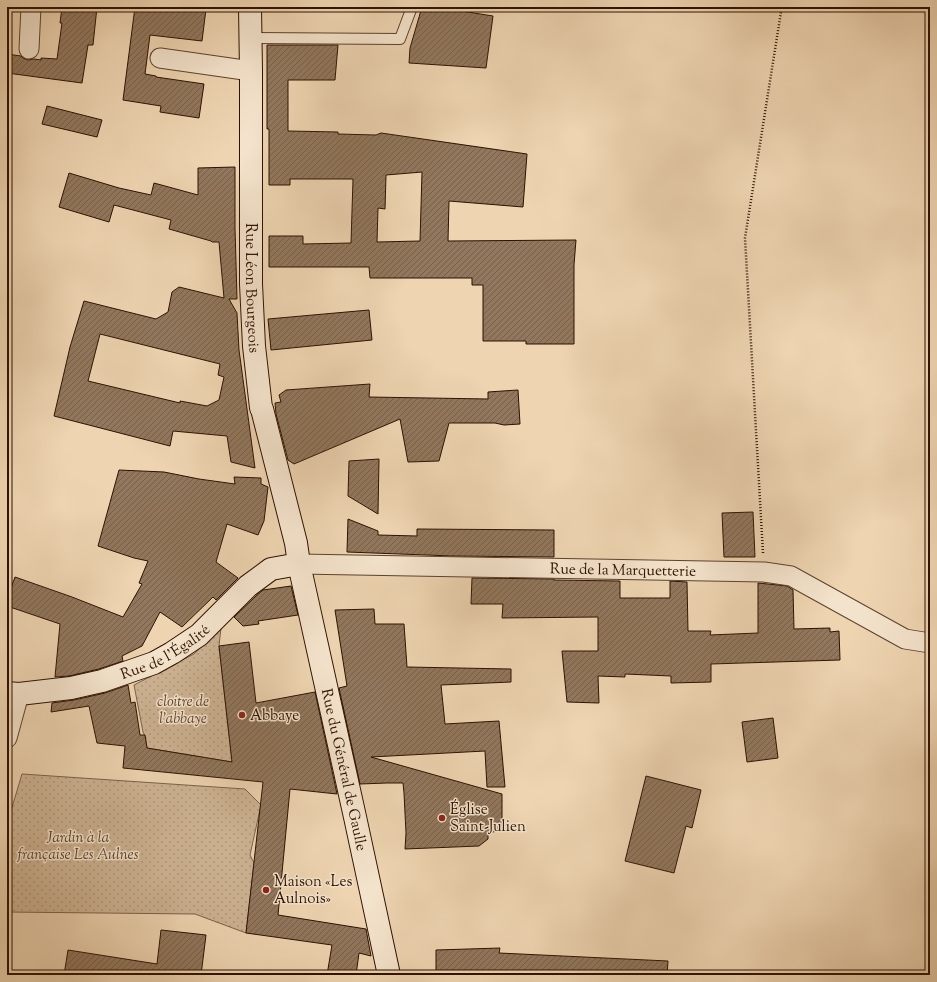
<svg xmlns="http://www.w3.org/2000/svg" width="937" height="982" font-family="'Sorts Mill Goudy',serif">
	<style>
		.grass { fill: url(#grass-dots); stroke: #7d624a }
		.building { fill: url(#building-hatch); stroke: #2d1201; fill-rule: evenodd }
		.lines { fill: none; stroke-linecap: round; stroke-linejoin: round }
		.lane-casing { stroke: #5d422d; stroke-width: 12 }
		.street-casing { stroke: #5d422d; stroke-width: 21 }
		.secondary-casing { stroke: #2d1201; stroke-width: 24 }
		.path { stroke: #2d1201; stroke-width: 2.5; stroke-dasharray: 1 2; stroke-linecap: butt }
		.lane { stroke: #f4e3cc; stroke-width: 10 }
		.street { stroke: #f4e3cc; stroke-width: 19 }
		.secondary { stroke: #f4e3cc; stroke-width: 22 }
		.poi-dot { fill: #8f2418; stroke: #f4e3cc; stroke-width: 1.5 }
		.labels { text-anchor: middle; stroke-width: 3; stroke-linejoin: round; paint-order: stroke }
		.street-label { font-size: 15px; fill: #2d1201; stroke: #f4e3cc }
		.park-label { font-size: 15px; font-style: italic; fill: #5d422d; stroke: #f4e3cc }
		.poi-label { font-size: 15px; fill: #2d1201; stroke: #f4e3cc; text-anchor: start }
	</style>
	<defs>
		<pattern id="grass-dots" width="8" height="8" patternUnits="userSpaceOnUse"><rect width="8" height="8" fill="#cdb393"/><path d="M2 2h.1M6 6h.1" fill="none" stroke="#b0997d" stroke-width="1.8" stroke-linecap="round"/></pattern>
		<pattern id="building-hatch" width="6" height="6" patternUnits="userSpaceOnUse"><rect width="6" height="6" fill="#91775d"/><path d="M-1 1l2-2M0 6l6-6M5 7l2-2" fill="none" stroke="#77604a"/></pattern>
	</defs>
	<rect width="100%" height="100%" fill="#eed4b1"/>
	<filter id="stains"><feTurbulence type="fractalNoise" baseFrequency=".005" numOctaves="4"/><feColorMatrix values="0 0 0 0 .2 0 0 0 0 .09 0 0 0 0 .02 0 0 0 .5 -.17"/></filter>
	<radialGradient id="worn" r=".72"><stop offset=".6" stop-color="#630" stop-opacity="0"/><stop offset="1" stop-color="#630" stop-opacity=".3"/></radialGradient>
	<!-- grass -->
	<g class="grass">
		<polygon points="221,628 219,646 232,762 147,748 145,736 143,732 134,685 194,654"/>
		<polygon points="22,774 245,789 261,805 250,855 254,863 246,933 195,914 7,912 7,824"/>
	</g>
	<!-- building -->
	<g class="building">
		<polygon points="62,7 97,7 93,45 88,45 82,83 7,73 7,54 21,56 23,58 28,60 34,59 41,60 41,58 57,59 62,23 60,23"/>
		<polygon points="135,7 159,7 176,9 176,7 189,7 206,9 202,41 150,35 145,74 156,76 156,77 204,84 199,118 160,112 161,106 123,100"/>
		<polygon points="422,7 436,7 493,16 486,68 409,63 410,48"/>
		<path d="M267,45H338L335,80H288V131L338,132V134L376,135L381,133L527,154L523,207L449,201L448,241L576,240L574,265V344H526V341H483V285H472V278H370L369,267H269V236H303V244L351,243L353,179H290V185H269V129H267ZM422,172L420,241L377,242L378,208L385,209L386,175Z"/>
		<polygon points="47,106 102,120 97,137 42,124"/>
		<path d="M235,167V228L237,299H229L237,313L239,350L255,468L231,462L227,436L173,431L170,446L54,416L70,347L84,301L156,319L168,312L172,292L179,287L224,298L219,242H212L211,241L169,229L171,220L114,205L109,222L59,207L69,173L119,188L151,195L154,183L198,195V168ZM100,334L220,364L218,375L224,377L219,400L207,406L180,401V403L88,381Z"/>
		<polygon points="369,310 372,340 271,350 268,319"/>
		<polygon points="370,384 369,397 488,399 488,392 518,390 520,424 504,425 495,423 449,423 439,461 408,462 400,419 294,464 288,460 276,414 275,403 281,402 279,395 286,390"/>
		<polygon points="379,459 378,514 348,496 349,461"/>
		<polygon points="119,470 164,472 199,479 235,484 234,477 261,478 261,484 268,487 264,521 258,535 227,524 216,562 238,578 216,600 213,597 182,627 160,612 142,646 122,656 123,661 99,669 69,676 55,677 60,624 7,606 7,599 15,577 72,597 123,617 142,584 139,583 148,561 134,558 98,546"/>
		<polygon points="753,512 755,557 724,557 722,513"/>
		<polygon points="348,519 378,531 378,535 417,536 417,529 554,530 554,557 453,556 347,552"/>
		<polygon points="472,578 554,579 554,580 620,581 620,598 670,598 670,581 687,582 688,631 711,631 710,635 758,633 758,583 787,586 793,590 794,629 830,628 830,632 839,631 840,660 711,664 711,682 671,683 671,676 625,674 625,677 598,676 599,703 567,702 562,651 598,651 598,617 502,618 503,604 471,604"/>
		<polygon points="291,586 298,615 258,621 259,624 243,626 234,617 256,596 263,590"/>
		<polygon points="374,609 375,624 404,624 407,667 511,669 511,682 441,685 445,724 499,721 505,787 487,787 485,751 371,757 502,794 502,830 488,833 488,839 479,846 405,849 406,833 404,793 403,783 387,783 360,784 339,688 347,686 335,610"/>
		<polygon points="249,642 256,703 315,692 337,794 290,789 278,915 366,929 371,956 359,953 356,975 327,975 332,945 246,933 263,782 123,768 125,746 97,743 89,706 51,712 52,703 74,700 105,693 128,685 131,703 135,702 140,735 145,735 147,748 232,762 219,646"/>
		<polygon points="773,718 778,758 747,762 742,722"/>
		<polygon points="646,776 701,790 692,828 686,826 674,873 625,861"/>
		<polygon points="161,930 206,935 201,975 64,975 68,950 157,964"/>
		<polygon points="500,948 499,953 668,961 667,975 436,975 436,950"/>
	</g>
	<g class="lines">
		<!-- lane casing -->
		<g class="lane-casing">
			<polyline id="lane" points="250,38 400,39 412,7"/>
		</g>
		<!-- street casing -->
		<g class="street-casing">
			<g id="street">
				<polyline points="29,49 31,7"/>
				<polyline points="160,58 251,71"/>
				<path id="s1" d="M299,564L764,572L791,576L905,639L930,643"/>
				<polyline points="7,738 19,694"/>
			</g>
		</g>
		<!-- secondary casing -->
		<g class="secondary-casing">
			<g id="secondary">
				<path id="s2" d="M250,7L251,71V284L254,346L261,408L262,409L296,543L299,564L355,817L389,975"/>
				<path id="s3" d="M7,693L19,694L71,688L102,681L154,663L172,653L199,635L248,586L271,569L299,564"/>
			</g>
		</g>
		<!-- path -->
		<polyline class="path" points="763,553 745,238 781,12 783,7"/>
		<!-- lane -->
		<use href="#lane" class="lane"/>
		<!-- street -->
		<use href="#street" class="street"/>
		<!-- secondary -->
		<use href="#secondary" class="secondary"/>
	</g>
	<!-- markers -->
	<g class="poi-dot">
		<circle cx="242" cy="715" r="4"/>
		<circle cx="442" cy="818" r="4"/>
		<circle cx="266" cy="890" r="4"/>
	</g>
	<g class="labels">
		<!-- street labels -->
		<g class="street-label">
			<text dy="5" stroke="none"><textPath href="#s2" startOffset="281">Rue Léon Bourgeois</textPath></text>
			<text dy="5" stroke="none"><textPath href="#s1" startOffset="324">Rue de la Marquetterie</textPath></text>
			<text dy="5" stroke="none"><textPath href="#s3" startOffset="166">Rue de l'Égalité</textPath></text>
			<text dy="5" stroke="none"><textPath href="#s2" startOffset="773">Rue du Général de Gaulle</textPath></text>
		</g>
		<!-- park labels -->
		<g class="park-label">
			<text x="183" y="706">cloitre de<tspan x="183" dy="17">l'abbaye</tspan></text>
			<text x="78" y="842">Jardin à la<tspan x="78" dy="17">française Les Aulnes</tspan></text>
		</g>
		<!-- poi labels -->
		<g class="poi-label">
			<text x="250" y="720">Abbaye</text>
			<text x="450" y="814">Église<tspan x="450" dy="17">Saint-Julien</tspan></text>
			<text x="274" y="886">Maison «Les<tspan x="274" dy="17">Aulnois»</tspan></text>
		</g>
	</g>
	<!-- margin -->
	<rect width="937" height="982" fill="none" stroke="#eed4b1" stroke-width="24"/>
	<rect x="8" y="8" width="921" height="966" fill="none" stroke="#2d1201" stroke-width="2"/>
	<rect x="12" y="12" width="913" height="958" fill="none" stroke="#2d1201"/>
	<rect width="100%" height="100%" filter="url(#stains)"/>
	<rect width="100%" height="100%" fill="url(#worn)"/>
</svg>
